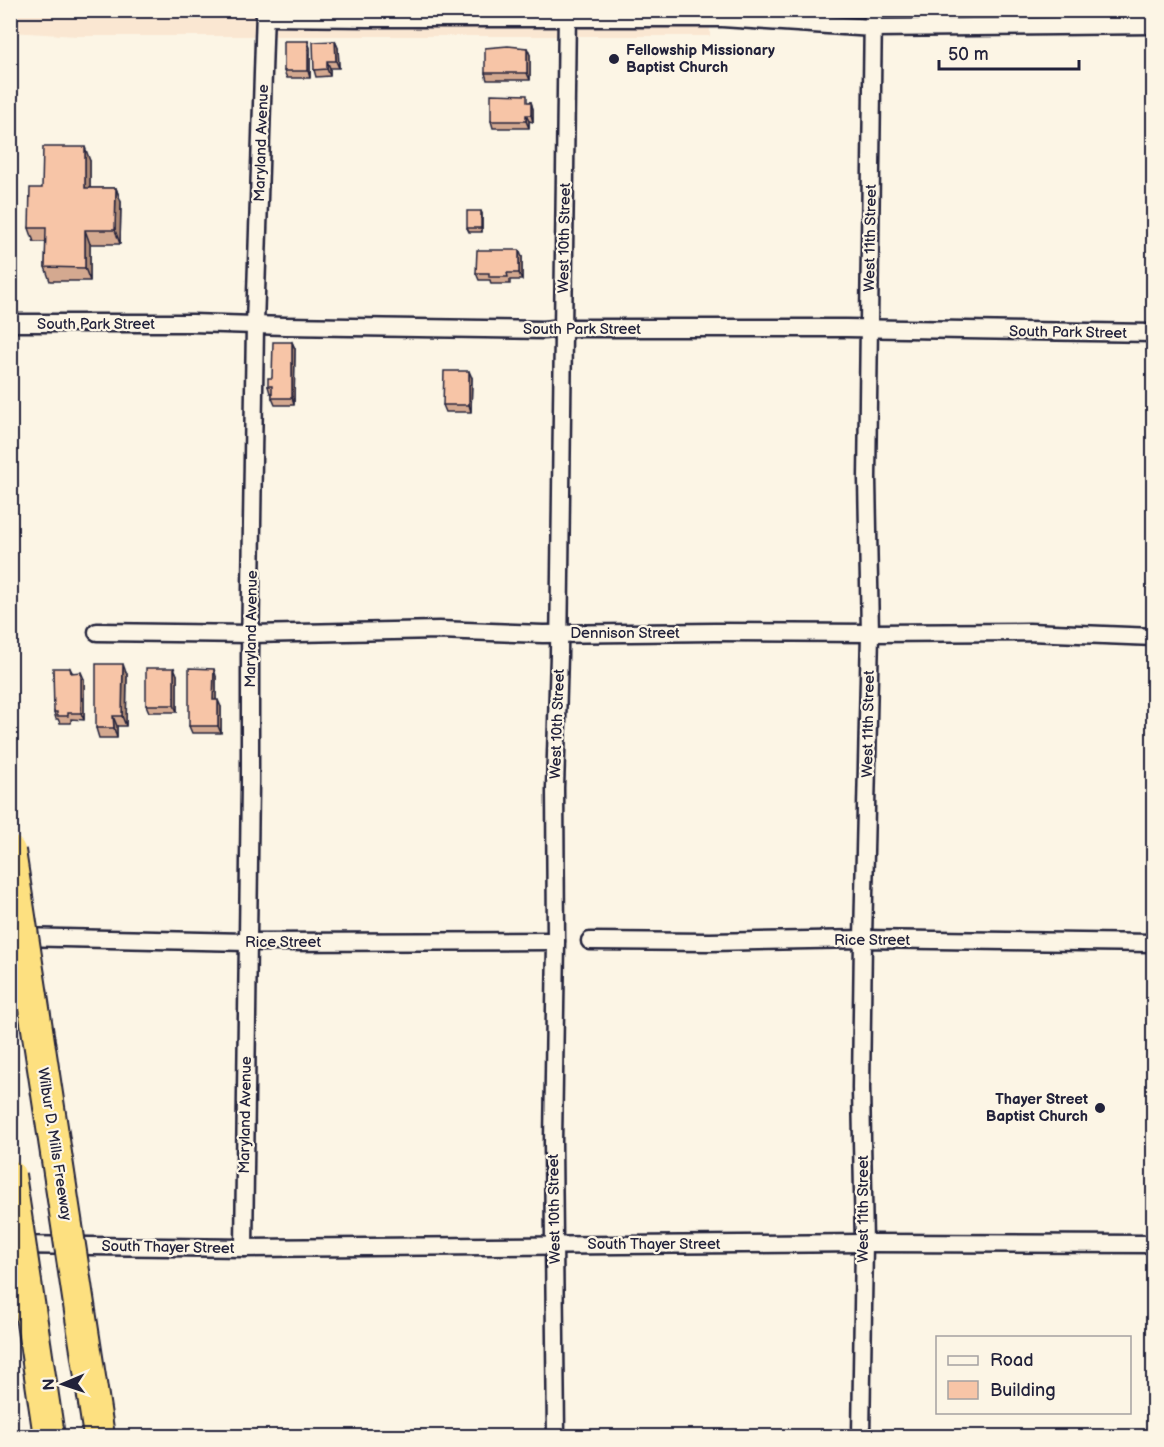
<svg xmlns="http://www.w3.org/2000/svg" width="1164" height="1447" font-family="'Balsamiq Sans',sans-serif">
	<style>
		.built { fill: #fae7d2 }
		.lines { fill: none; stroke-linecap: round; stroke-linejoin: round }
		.street-casing { stroke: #22223b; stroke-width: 21 }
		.street { stroke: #fcf5e5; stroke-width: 16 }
		.highway-bridge-casing { stroke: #22223b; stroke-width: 34; stroke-linecap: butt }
		.highway-bridge { stroke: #fde080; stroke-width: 30 }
		.wall { fill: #d4a990; stroke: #22223b; stroke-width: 1.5 }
		.shaded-wall { fill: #ad8a75; stroke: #22223b; stroke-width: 1.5 }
		.building { fill: #f7c5a7; stroke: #22223b; stroke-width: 1.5 }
		.poi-dot { fill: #22223b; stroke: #fcf5e5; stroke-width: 2 }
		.labels { text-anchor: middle; stroke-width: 4.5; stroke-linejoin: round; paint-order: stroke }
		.poi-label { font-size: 15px; font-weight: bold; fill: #22223b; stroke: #fcf5e5; text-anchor: start }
		.street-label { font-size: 15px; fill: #22223b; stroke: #fcf5e5 }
	</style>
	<rect width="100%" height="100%" fill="#fcf5e5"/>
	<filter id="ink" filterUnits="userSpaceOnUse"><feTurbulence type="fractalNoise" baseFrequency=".0167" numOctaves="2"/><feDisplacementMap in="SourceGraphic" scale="12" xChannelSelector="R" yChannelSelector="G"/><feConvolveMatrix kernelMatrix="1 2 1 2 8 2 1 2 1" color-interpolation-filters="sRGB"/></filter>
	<g filter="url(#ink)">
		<!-- built -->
		<polygon class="built" points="10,11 710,11 710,36 77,36 11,32"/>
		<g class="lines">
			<!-- street casing -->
			<g class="street-casing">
				<g id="street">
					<polyline points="265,17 367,18 722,18 873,28 1154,25"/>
					<polyline points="10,323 192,323 285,326 543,330 563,328 846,328 1154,333"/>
					<polyline points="97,632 251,634 439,630 543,634 715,632 870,633 1029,632 1154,637"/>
					<polyline points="17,937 247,942 556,941"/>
					<polyline points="590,941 710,942 863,939 1154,943"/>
					<polyline points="14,1245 244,1248 864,1243 1154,1244"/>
					<polyline points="244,1248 250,783 250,656 255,325 265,10"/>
					<polyline points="556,1436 553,1143 556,941 555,788 559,655 567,10"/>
					<polyline points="861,1436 864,1243 861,1088 863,939 870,633 867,479 873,10"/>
				</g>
			</g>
			<!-- street -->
			<use href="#street" class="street"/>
			<!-- highway-bridge casing -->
			<g class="highway-bridge-casing">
				<g id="highway-bridge">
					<polyline points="10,851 99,1436"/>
					<polyline points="10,1175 49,1436"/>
				</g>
			</g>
			<!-- highway-bridge -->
			<use href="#highway-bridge" class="highway-bridge"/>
		</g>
		<!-- wall -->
		<g class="wall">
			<polygon points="308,41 310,48 310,78 287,78 284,71"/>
			<polygon points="335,41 338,48 339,68 330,68 330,76 316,77 314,70"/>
			<polygon points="527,48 530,55 530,80 487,80 485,73"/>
			<polygon points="530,102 531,102 533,109 533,122 529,121 529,128 493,128 491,121"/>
			<polygon points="90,161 90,188 116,188 121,202 120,244 90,244 90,281 50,281 45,267 46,242 34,242 29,228 42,188"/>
			<polygon points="482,214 482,232 469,232 467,228"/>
			<polygon points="522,257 522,280 510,280 510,284 491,284 490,280 479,280 476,273"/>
			<polygon points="292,342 295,349 294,405 275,405 272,398 272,393 270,393 268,386"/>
			<polygon points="472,378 471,412 446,412 443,405"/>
			<polygon points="70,668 72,672 84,679 84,720 71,719 71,723 60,723 58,719 56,719 54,712"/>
			<polygon points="174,668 177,675 177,712 149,712 146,705"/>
			<polygon points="127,675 126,726 117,726 117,738 99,738 96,728"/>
			<polygon points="216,676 216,700 221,707 221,733 192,733 189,726"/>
		</g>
		<!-- shaded-wall -->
		<g class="shaded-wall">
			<polygon points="308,41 310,48 310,78 308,71"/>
			<polygon points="335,41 338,48 339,68 336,61"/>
			<polygon points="527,48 530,55 530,80 527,73"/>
			<polygon points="327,61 330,68 330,76 327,69"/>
			<polygon points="531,102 533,109 533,122 531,115"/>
			<polygon points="526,115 529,121 529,128 526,121"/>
			<polygon points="85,147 90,161 90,202 85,188"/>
			<polygon points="116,188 121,202 120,244 115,230"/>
			<polygon points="481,211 482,214 482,232 481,228"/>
			<polygon points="85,230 90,244 90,281 85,268"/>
			<polygon points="519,250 522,257 522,280 519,273"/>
			<polygon points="292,342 295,349 294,405 292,398"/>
			<polygon points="469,371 472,378 471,412 469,405"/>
			<polygon points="123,664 127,675 126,726 122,716"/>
			<polygon points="174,668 177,675 177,712 174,705"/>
			<polygon points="214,669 216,676 216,707 213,700"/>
			<polygon points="81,672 84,679 84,720 81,713"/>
			<polygon points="218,700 221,707 221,733 218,726"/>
			<polygon points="113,716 117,726 117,738 114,728"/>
		</g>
		<!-- building -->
		<g class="building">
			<rect x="284" y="41" width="24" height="30"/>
			<polygon points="335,41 336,61 327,61 327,69 314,70 313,42"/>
			<polygon points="508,46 527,48 527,73 485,73 485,48"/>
			<polygon points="491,94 527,95 527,102 531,102 531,115 526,115 526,121 491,121"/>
			<polygon points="43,147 85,147 85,188 116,188 115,230 85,230 85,268 45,267 46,228 29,228 30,188 42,188"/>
			<rect x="467" y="211" width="14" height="17"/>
			<polygon points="477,250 519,250 519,273 507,273 508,277 489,277 489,273 476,273"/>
			<polygon points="273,342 292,342 292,398 272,398 272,386 268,386 268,378 272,378"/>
			<polygon points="444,371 469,371 469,405 443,405"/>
			<polygon points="96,664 123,664 122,716 113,716 114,728 96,728"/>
			<polygon points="53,668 70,668 71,673 81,672 81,713 68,713 68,716 57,716 57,712 54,712"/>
			<rect x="146" y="668" width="28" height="37"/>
			<polygon points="189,668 214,669 213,700 218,700 218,726 189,726"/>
		</g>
	</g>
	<!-- markers -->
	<g class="poi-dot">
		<circle cx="614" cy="59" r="6"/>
		<circle cx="1100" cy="1108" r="6"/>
	</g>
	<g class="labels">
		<!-- poi labels -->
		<g class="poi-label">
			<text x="626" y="55">Fellowship Missionary<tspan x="626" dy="17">Baptist Church</tspan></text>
			<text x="1088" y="1104" text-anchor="end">Thayer Street<tspan x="1088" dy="17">Baptist Church</tspan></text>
		</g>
		<!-- street labels -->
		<g class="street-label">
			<text transform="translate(261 143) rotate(-88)" y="5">Maryland Avenue</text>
			<text transform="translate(564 238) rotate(-89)" y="5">West 10th Street</text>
			<text transform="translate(870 238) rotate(-89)" y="5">West 11th Street</text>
			<text x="96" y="329">South Park Street</text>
			<text x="582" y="334">South Park Street</text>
			<text transform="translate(1068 332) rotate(1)" y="5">South Park Street</text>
			<text transform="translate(251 629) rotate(-89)" y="5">Maryland Avenue</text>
			<text x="625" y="638">Dennison Street</text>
			<text transform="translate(557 724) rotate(-88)" y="5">West 10th Street</text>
			<text transform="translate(868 724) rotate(-89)" y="5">West 11th Street</text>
			<text x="872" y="945">Rice Street</text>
			<text x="283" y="947">Rice Street</text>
			<text transform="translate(245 1115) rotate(-89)" y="5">Maryland Avenue</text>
			<text transform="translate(55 1144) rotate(81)" y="5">Wilbur D. Mills Freeway</text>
			<text transform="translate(554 1209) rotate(-91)" y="5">West 10th Street</text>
			<text transform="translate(863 1209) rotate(-90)" y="5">West 11th Street</text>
			<text x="654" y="1249">South Thayer Street</text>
			<text transform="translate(168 1247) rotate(1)" y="5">South Thayer Street</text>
		</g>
	</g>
	<!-- margin -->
	<rect width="1164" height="1447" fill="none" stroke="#fcf5e5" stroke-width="36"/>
	<rect x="18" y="18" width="1128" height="1411" fill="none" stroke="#22223b" stroke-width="2" filter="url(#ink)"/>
	<!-- legend -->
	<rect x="936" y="1336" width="195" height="78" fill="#fcf5e5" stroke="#a5a1a1" stroke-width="1.5"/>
	<rect x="948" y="1356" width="30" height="9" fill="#fcf5e5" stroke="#a5a1a1" stroke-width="1.5"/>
	<text x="990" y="1366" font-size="18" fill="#22223b">Road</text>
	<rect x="948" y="1381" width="30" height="18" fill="#f7c5a7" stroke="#a5a1a1" stroke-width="1.5"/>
	<text x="990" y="1396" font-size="18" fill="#22223b">Building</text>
	<!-- north arrow -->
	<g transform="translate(63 1384) rotate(268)" stroke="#fcf5e5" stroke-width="4.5" paint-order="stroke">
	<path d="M0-4.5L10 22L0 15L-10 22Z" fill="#22223b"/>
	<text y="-9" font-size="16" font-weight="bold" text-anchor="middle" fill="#22223b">N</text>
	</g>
	<!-- scale -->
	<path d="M939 60v9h140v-9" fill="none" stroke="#22223b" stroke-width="3"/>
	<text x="948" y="60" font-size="18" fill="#22223b" stroke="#fcf5e5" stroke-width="4.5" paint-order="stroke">50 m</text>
</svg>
